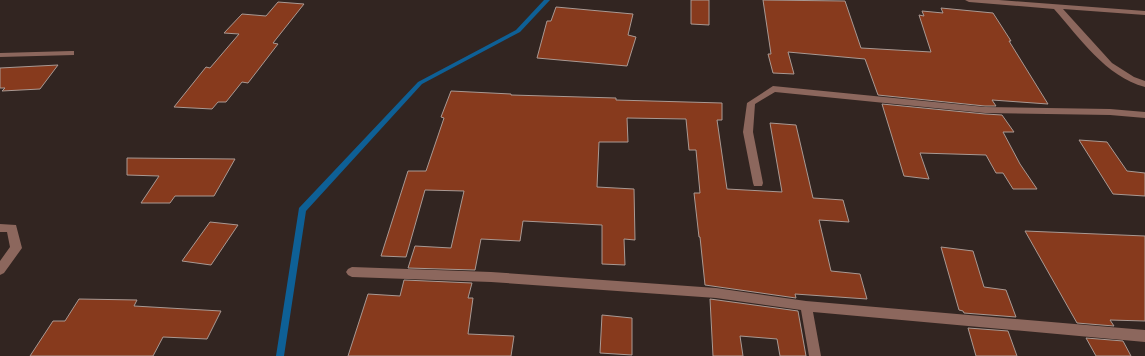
<svg xmlns="http://www.w3.org/2000/svg" width="1145" height="356" font-family="'Nunito Sans',sans-serif">
	<style>
		.lines { fill: none; stroke-linecap: round; stroke-linejoin: round }
		.stream { fill: #0e6096; fill-rule: evenodd }
		.building { fill: #873a1d; stroke: #a99993 }
		.minor { fill: #8c675d; fill-rule: evenodd }
	</style>
	<rect width="100%" height="100%" fill="#322521"/>
	<g class="lines">
		<!-- stream -->
		<polygon class="stream" points="544,0 550,0 520,32 422,84 306,211 284,356 276,356 299,208 418,82 516,30"/>
	</g>
	<!-- building -->
	<g class="building">
		<polygon points="691,0 709,0 709,25 691,24"/>
		<polygon points="763,0 845,1 861,48 931,52 919,15 924,16 922,11 943,13 941,8 993,13 1011,41 1009,41 1048,104 992,100 996,106 985,106 878,95 865,59 788,52 794,74 773,73 768,54 771,54"/>
		<polygon points="278,2 304,4 273,43 278,44 248,83 242,82 226,102 218,102 212,109 174,107 206,67 210,68 239,34 224,33 242,14 266,16"/>
		<polygon points="556,7 633,14 628,35 636,37 627,66 537,58 547,21 551,21"/>
		<polygon points="58,65 40,89 2,91 5,88 0,88 0,68"/>
		<polygon points="451,91 511,94 511,95 616,98 616,100 722,103 722,120 717,120 727,189 782,192 770,123 796,125 813,198 843,200 849,222 819,220 831,271 860,274 867,299 795,294 796,298 705,285 700,237 699,237 694,193 700,193 696,150 689,150 686,119 627,118 628,142 599,142 597,187 634,189 635,240 624,239 625,265 602,264 602,225 523,221 520,241 481,239 475,270 408,268 415,246 451,248 464,191 425,190 406,257 381,256 408,171 426,171 444,118 441,117"/>
		<polygon points="882,104 985,114 1002,115 1014,132 1003,132 1020,164 1037,189 1013,189 1003,173 996,173 986,155 920,153 929,179 904,176"/>
		<polygon points="1079,140 1107,142 1127,171 1145,173 1145,196 1113,194"/>
		<polygon points="127,158 235,159 214,196 175,196 170,203 141,203 159,176 127,175"/>
		<polygon points="210,222 238,225 211,265 182,261"/>
		<polygon points="1025,231 1145,236 1145,321 1110,320 1114,326 1077,323"/>
		<polygon points="941,247 973,251 984,287 1006,290 1016,317 964,313 963,311 959,310"/>
		<polygon points="404,280 472,283 468,298 473,298 468,334 514,336 511,356 348,356 368,294 400,296"/>
		<polygon points="79,299 137,300 134,306 221,311 207,339 163,337 153,356 30,356 53,321 65,321"/>
		<polygon points="710,299 798,311 806,356 780,356 777,339 740,336 743,356 713,356"/>
		<polygon points="602,315 632,318 632,355 600,353"/>
		<polygon points="968,328 1008,331 1017,356 976,356"/>
		<polygon points="1086,338 1123,341 1131,356 1096,356"/>
	</g>
	<g class="lines">
		<!-- minor -->
		<g class="minor">
			<path d="M965,0H999L1145,11V15L1063,9L1112,63L1134,77L1145,81V87C1105,76 1080,38 1054,9L969,2Z"/>
			<polygon points="71,51 74,51 74,55 0,57 0,53"/>
			<polygon points="773,86 985,107 1110,109 1145,112 1145,118 1110,115 985,113 775,92 755,104 753,132 763,183 762,186 754,186 753,183 743,132 747,103"/>
			<polygon points="0,224 16,225 22,248 4,273 0,275 0,261 10,247 7,232 0,232"/>
			<polygon points="352,267 491,272 716,288 806,301 1145,330 1145,342 813,312 821,356 809,356 801,310 716,298 491,282 352,277 348,275 346,272 348,269"/>
		</g>
	</g>
</svg>
